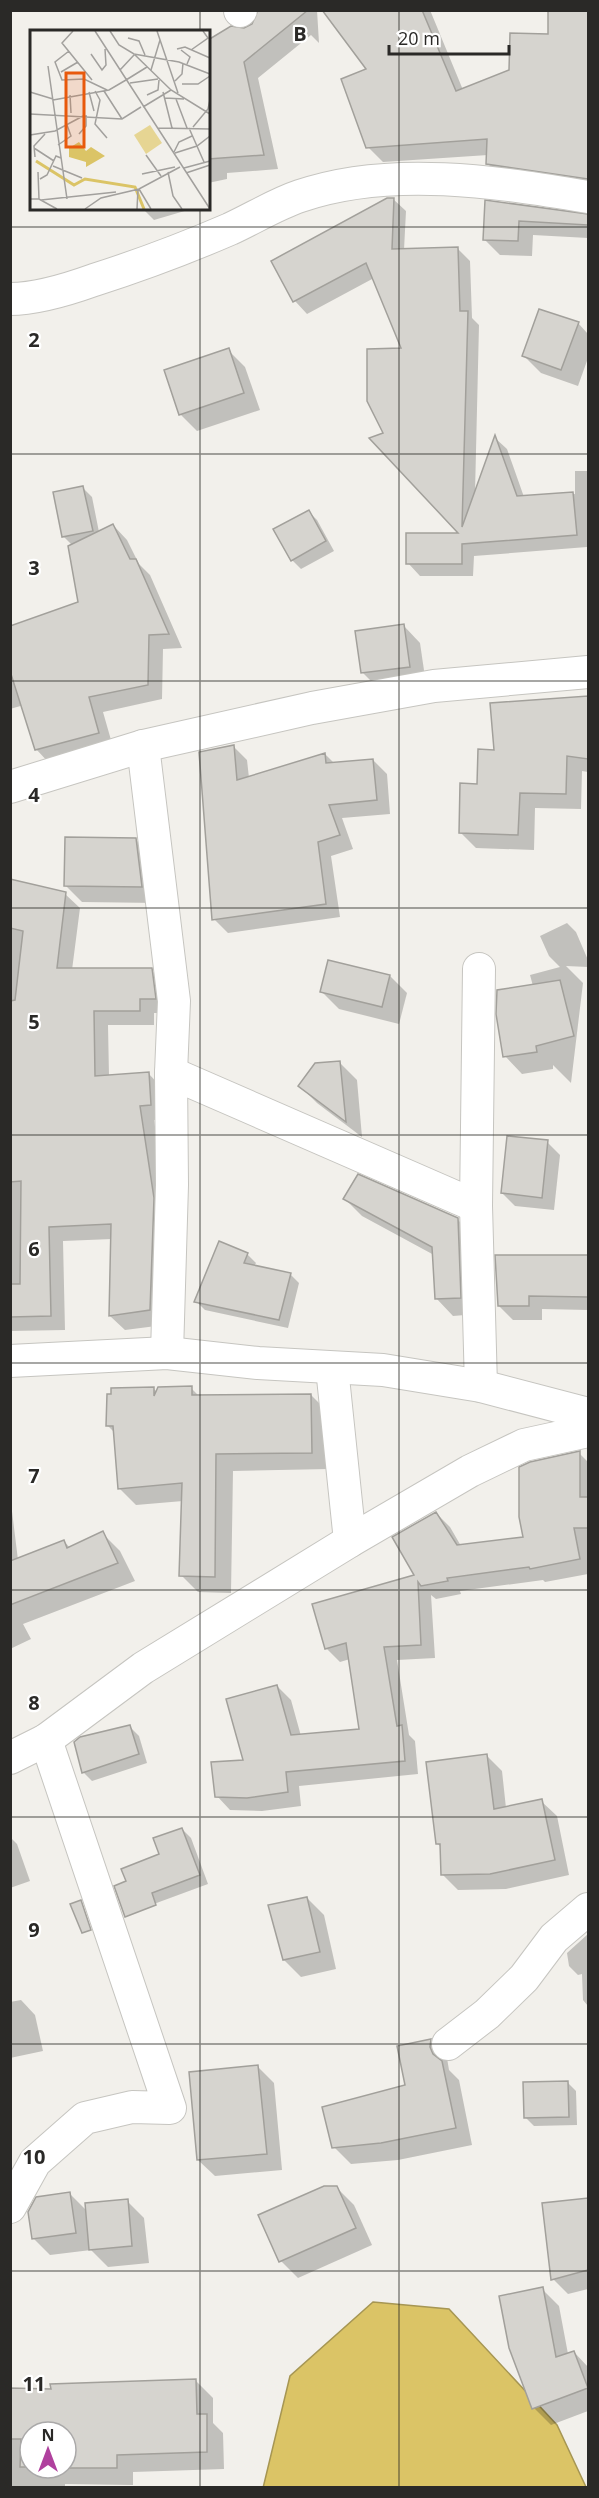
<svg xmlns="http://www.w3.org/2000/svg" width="599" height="2498" font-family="'Open Sans',sans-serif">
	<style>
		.water { fill: #dbc466; stroke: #a69653; stroke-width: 1.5 }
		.shadow { fill: #0003; fill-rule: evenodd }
		.building { fill: #d6d4cf; stroke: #a2a09b; stroke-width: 1.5 }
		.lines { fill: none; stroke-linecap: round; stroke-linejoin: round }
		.street-casing { stroke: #c6c5c0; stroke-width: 34 }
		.street { stroke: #fff; stroke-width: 32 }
		.grid { fill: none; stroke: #2a2927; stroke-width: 1.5; stroke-opacity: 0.55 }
		.inset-river { fill: none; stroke: #dbc466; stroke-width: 3 }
		.inset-road { fill: none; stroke: #a2a09d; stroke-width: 1.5 }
		.view { fill: #e8590c; fill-opacity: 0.15; stroke: #e8590c; stroke-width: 3 }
		.inset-edge { fill: none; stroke: #2a2927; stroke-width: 3 }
		.grid-label { font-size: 20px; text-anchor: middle; font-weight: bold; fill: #2a2927; stroke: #fff; stroke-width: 4.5; stroke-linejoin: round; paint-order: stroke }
	</style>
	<rect width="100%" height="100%" fill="#f2f0eb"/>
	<!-- water -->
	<polygon class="water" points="373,2302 449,2309 557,2425 586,2487 263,2488 290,2376"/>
	<!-- shadow -->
	<g class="shadow">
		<polygon points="260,10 317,10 319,43 311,35 258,78 278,169 227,173 227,179 208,183 208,105 244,30 253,25"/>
		<polygon points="324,10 430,10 463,90 510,71 550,35 550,10 588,10 588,191 503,179 488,164 488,155 383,162 368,147 369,70"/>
		<polygon points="393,199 406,211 404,250 458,249 470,261 472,318 479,325 475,493 495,438 507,449 524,497 575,494 575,471 588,471 588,565 587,547 474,556 473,576 420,576 408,563 462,534 385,434 403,350 374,278 307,314 295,301 273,262"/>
		<polygon points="486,202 588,216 588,238 533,235 532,256 500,255 485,240"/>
		<polygon points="142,208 188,208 188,210 154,220"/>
		<polygon points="578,323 588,334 588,358 578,386 541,373 524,356"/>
		<polygon points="228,350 245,367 260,410 197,431 180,414"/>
		<polygon points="83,488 92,497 99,532 113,525 127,540 139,564 150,575 182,648 163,649 162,699 103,712 113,747 50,764 36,749 24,705 10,709 10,628 80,603 72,545 64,537 55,493"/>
		<polygon points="308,511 317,520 334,551 301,569 292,560"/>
		<polygon points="403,625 420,643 426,684 379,689 362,672"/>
		<polygon points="545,700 588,708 588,772 582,771 581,809 535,808 534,850 476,848 461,833 479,785 495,751"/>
		<polygon points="233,746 247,760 249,778 325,754 334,763 373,760 387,774 390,814 342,818 353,849 331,856 340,917 228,933 214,919"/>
		<polygon points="135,839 153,856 158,903 82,902 65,885"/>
		<polygon points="10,880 65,894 80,908 72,970 151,970 166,984 170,1013 154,1013 154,1025 108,1025 109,1076 149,1074 163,1089 165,1119 154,1120 168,1214 164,1325 125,1330 110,1316 112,1239 63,1241 65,1330 10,1331"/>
		<polygon points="567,923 576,932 588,960 588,967 566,966 583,983 571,1083 553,1065 553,1069 522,1074 505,1056 533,986 530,975 560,967 549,956 540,936"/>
		<polygon points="390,976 407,993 399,1024 339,1009 322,992"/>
		<polygon points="340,1063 357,1080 362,1137 317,1103 300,1086"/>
		<polygon points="547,1142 560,1155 554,1210 515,1206 502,1193"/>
		<polygon points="345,1199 457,1219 475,1237 477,1314 453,1316 436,1298 434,1255 362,1216"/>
		<polygon points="247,1254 256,1263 254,1266 290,1274 299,1283 288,1328 205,1310 196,1301"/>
		<polygon points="497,1256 588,1256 588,1310 542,1309 542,1320 513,1320 499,1306"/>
		<polygon points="191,1388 200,1397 311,1395 328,1412 329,1469 233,1471 231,1593 198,1592 181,1575 183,1501 136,1505 119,1488 115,1433 107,1425 154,1389 157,1392"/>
		<polygon points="579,1453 588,1462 588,1574 545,1582 543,1580 460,1591 461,1594 436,1599 431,1595 435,1658 397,1660 409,1735 415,1741 418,1774 299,1786 301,1806 262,1811 230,1810 217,1796 245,1761 277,1686 291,1700 301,1736 361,1730 350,1659 340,1662 326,1648 417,1576 436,1513 450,1527 461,1546 525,1538"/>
		<polygon points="10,1495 18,1560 64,1541 70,1548 102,1533 120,1551 135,1581 23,1624 31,1639 10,1649"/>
		<polygon points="130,1727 139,1736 147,1763 92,1781 83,1772"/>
		<polygon points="486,1755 502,1771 506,1808 541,1801 557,1816 569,1875 506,1889 458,1890 443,1875 442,1848 438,1844"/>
		<polygon points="182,1829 191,1838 208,1884 143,1908 161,1854"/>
		<polygon points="10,1837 17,1844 30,1881 10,1888"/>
		<polygon points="307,1898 324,1915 336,1969 301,1977 284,1960"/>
		<polygon points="588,1934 588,2006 583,2000 582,1974 578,1975 569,1966 567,1953"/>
		<polygon points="21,2000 35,2015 43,2051 10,2058 10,2002"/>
		<polygon points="430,2041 447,2058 449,2070 459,2080 472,2145 398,2160 351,2164 334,2147 407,2086"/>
		<polygon points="258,2067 274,2083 282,2170 215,2176 198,2160"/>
		<polygon points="567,2082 576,2091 577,2125 534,2126 525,2117"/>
		<polygon points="336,2187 354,2205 372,2245 298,2278 281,2261 260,2216"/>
		<polygon points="70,2194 87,2211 127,2201 144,2218 149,2263 108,2267 91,2250 50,2255 33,2238"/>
		<polygon points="588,2199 588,2289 568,2294 553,2279 544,2204"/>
		<polygon points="542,2289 559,2306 568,2354 574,2352 588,2367 588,2411 551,2425 534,2408"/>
		<path d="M196,2381L213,2398V2423L223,2433L224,2469L133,2472V2485L65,2484V2488H10V2390H52ZM30,2432H66V2468H30Z"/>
	</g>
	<!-- building -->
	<g class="building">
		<polygon points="258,10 308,10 244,62 264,155 208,159 208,40 231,26 244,28 252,24"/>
		<polygon points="322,10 422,10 456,91 509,70 510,33 548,34 548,10 588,10 588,179 486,164 487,139 366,148 341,79 366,69"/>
		<polygon points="387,198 394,198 392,249 458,247 460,311 468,311 462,527 495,435 517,496 573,492 577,535 462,544 462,564 406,564 406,533 458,533 369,438 383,433 367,401 367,349 401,348 366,263 293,302 271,261"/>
		<polygon points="485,200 588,214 588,225 519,221 518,241 483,240"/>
		<polygon points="539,309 579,322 561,370 522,356"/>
		<polygon points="229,348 244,393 179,415 164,370"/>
		<polygon points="83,486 93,531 62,537 53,492"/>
		<polygon points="309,510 326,541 291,561 273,529"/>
		<polygon points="113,524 130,559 136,559 169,634 149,635 148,685 89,697 99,733 35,750 10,671 10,626 78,602 68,546"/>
		<polygon points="404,624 410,667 361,673 355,631"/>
		<polygon points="588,696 588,759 567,756 566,794 520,793 518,835 459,833 460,783 477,784 478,749 494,750 490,703"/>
		<polygon points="234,745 237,780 325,753 326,763 373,759 377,800 329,805 340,835 318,842 326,904 212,920 199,752"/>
		<polygon points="65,837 136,838 142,887 64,886"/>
		<polygon points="10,879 66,892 57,968 152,968 156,999 140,999 140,1011 94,1011 95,1076 149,1072 151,1105 140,1106 154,1198 150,1310 109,1316 111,1224 49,1227 51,1316 10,1317 10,1284 20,1284 21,1181 10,1182 10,1001 15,1000 23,931 10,928"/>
		<polygon points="328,960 390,975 382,1007 320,992"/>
		<polygon points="560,980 574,1036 536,1046 537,1052 503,1057 496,1014 497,990"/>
		<polygon points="340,1061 346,1122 298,1086 315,1063"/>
		<polygon points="507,1136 548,1140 542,1198 501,1193"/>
		<polygon points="358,1174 458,1218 461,1298 435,1299 432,1247 343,1199"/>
		<polygon points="219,1241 248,1253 244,1263 291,1273 279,1320 194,1302"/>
		<polygon points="495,1255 588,1255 588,1297 529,1296 529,1306 498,1306"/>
		<polygon points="192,1386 192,1395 311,1394 312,1453 216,1454 215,1577 179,1576 182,1483 118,1489 113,1426 106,1426 107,1394 111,1394 111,1388 154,1387 154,1396 158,1387"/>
		<polygon points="580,1451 580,1497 588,1497 588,1528 574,1528 580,1559 530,1569 529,1567 447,1578 448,1581 421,1586 418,1582 421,1645 384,1647 397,1726 402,1725 405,1761 286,1772 288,1792 247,1798 215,1797 211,1762 243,1760 226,1699 277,1685 291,1735 359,1729 346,1643 325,1649 312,1604 414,1575 392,1537 436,1512 457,1545 523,1537 519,1517 519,1467 530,1462"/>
		<polygon points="103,1531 118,1563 10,1605 10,1561 64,1540 67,1548"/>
		<polygon points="130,1725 139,1754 82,1773 74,1742 80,1737"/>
		<polygon points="487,1754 494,1809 542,1799 555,1860 490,1874 441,1875 440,1844 436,1844 426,1762"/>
		<polygon points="182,1828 200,1875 152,1893 156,1905 125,1917 114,1886 126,1881 121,1869 159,1854 153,1838"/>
		<polygon points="307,1897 320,1952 283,1960 268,1905"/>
		<polygon points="81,1900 91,1930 82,1933 70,1904"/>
		<polygon points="431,2039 430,2047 433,2054 442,2061 456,2128 381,2143 332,2148 322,2107 405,2085 397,2046"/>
		<polygon points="258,2065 267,2154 197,2160 189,2072"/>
		<polygon points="568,2081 569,2117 524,2118 523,2082"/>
		<polygon points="324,2186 337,2186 356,2228 279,2262 258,2215"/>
		<polygon points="70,2192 76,2233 32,2239 28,2212 36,2197"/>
		<polygon points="588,2198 588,2270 551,2280 542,2203"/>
		<polygon points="128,2199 132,2246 89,2250 85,2203"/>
		<polygon points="543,2287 556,2357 574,2351 588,2388 532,2409 509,2348 499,2296"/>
		<polygon points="196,2379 197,2414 207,2414 207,2452 117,2455 117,2468 66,2468 66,2432 30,2432 30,2467 20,2467 21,2439 10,2439 10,2388 51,2389 50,2384"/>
	</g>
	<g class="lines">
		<!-- street casing -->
		<g class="street-casing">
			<g id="street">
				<polyline points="240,11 241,10"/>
				<path d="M10,299C38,299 69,289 94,280C141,265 186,248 230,229C254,218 276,204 300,196C390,165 498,182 588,197"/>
				<polyline points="143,746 174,1001 171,1073 172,1185 167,1353"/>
				<polyline points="10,787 143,746 312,708 434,686 588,672"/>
				<polyline points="479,969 476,1206 481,1386"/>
				<polyline points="171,1073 476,1206"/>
				<polyline points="10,1361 167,1353 258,1363 383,1370 481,1386 588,1414"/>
				<polyline points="332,1368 350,1541"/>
				<polyline points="10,1758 46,1740 143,1668 350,1541 470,1471 524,1445 588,1431"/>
				<polyline points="448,2044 487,2014 524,1978 554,1938 588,1909"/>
				<polyline points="10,2207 35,2162 85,2118 132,2107 170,2108 46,1740"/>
			</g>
		</g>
		<!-- street -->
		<use href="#street" class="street"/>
	</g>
	<!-- grid -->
	<path class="grid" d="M200,10V32M399,10V2488M200,208V2488M10,227H588M10,454H588M10,681H588M10,908H588M10,1135H588M10,1363H588M10,1590H588M10,1817H588M10,2044H588M10,2271H588"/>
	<!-- overview -->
	<g transform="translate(30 30)">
		<rect width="180" height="180" fill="#f2f0eb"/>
		<path d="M120,95L132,113L116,124L104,105Z" fill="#e6d593"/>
		<path d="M49,112L56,121L61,117L75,126L56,137V132L39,127V118Z" fill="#dbc466"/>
		<path class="inset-river" d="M6,131L44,155L55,149L105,157L114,179"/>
		<path class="inset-road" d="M43,1L32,13L62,50M65,1L180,179M80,1L89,15L104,24L149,32L180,44M127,1L148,63M98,8L109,11L115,25M147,19L155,17L180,28M151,20L160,27L157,34M161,20L178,8L173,1M39,21L25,32L32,50L54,49L77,60M61,24L72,40L76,35L75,19M104,24L141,60L180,84M18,36L37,169M90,40L104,25M121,40L130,10M31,42L48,32M96,50L117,37M145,51L152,44L153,33M100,53L128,49M152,54H168L180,46M65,61L70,70L65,94L77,108M74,61L92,89M0,62L23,69M59,62L64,81M133,62L142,98M40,65L41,83M117,65L128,60L129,50M135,68L154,69M146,69L157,98M23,70L79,60L96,50M113,77L141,60M0,84L92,89L111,77M163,97L178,79L180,70M128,98L180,99M159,98L174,132M49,104L56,96V85M0,105L25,101L53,86M28,115L41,106L37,95M4,118L24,131M144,122L149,112L162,106M145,123L167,116L180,106M116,125L131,146M5,127L4,116L15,104M23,136L52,148M154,138L180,131M8,142L9,169M138,142L143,166L152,179M156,143L180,135M112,144L145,137M10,149L17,145L26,126L31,128M109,159L121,179M0,169H9L27,179M11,170L86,162M55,179L71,168L109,159L150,137M107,179L108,159"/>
		<path class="view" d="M36,43H54V117H36Z"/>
		<rect width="180" height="180" class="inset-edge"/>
	</g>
	<g class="grid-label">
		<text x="300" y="41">B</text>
		<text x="34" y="347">2</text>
		<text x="34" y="575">3</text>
		<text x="34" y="802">4</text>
		<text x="34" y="1029">5</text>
		<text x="34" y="1256">6</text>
		<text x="34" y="1483">7</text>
		<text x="34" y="1710">8</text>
		<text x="34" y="1937">9</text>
		<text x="34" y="2164">10</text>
		<text x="34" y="2391">11</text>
	</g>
	<!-- border -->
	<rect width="599" height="2498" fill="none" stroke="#2a2927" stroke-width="24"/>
	<!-- north arrow -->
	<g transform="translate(48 2450)"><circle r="28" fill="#ffffff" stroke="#aaa9a9" stroke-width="1.5"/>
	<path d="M0-4.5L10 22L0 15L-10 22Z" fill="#b0419e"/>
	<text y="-9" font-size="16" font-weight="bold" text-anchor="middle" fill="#2a2927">N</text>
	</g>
	<!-- scale -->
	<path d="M389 45v9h120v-9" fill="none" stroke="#2a2927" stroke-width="3"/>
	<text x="398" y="45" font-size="18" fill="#2a2927" stroke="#ffffff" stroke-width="4.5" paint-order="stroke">20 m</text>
</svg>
